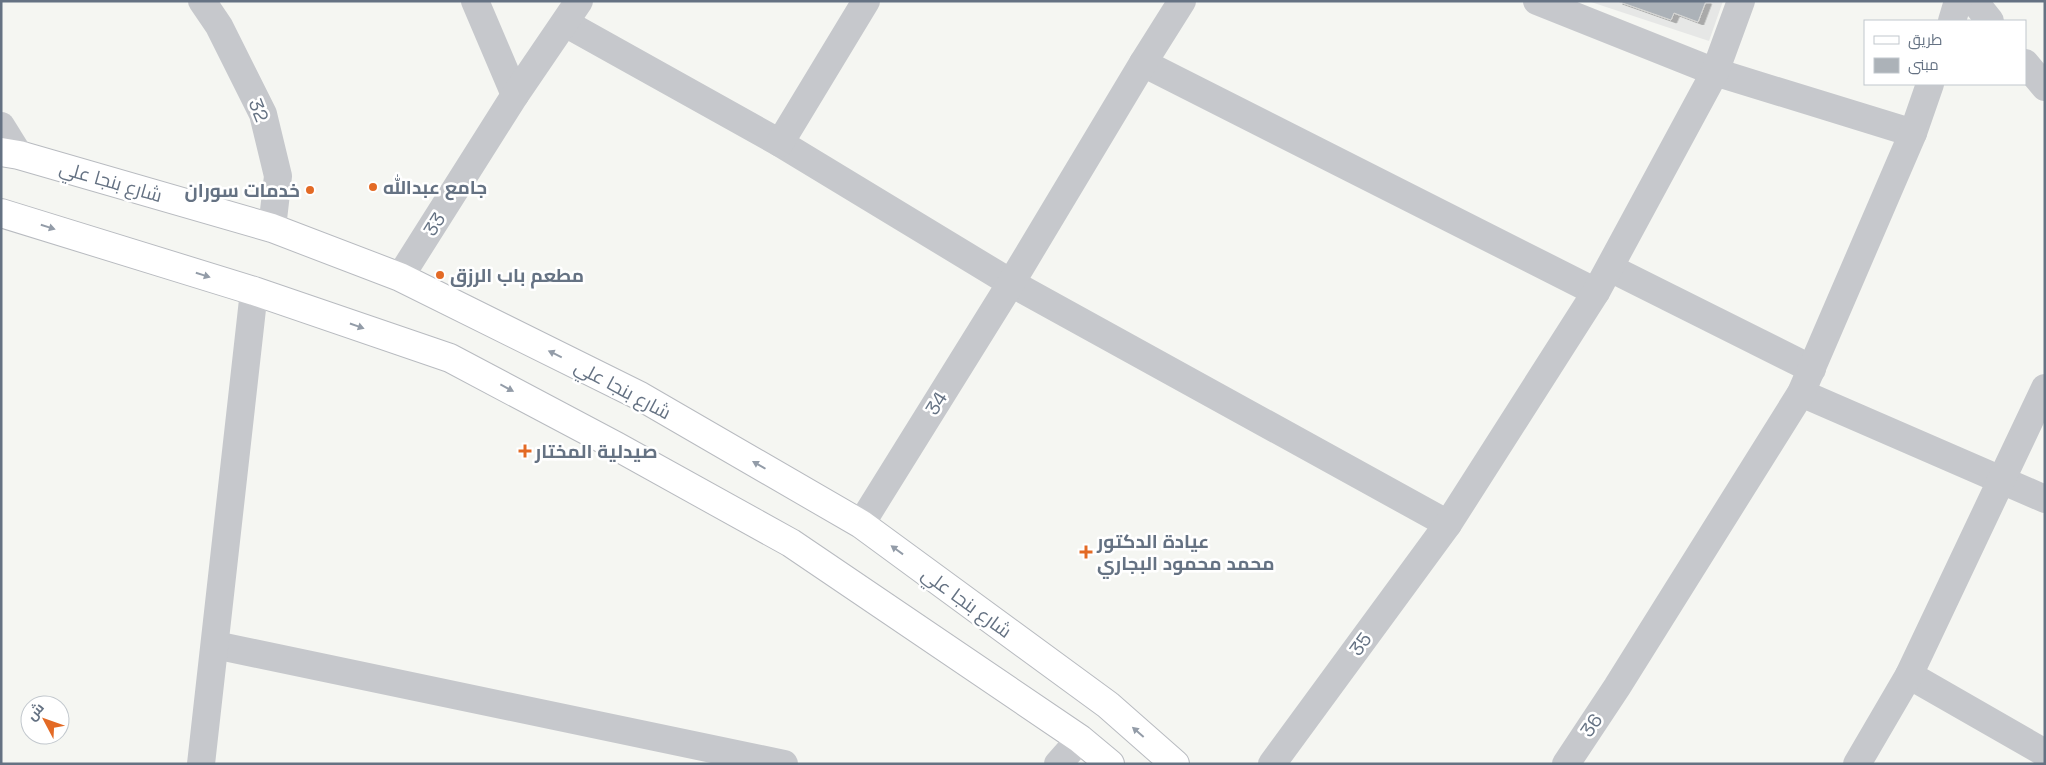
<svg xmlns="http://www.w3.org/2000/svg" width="2046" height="765" font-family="'Space Grotesk',Cairo,sans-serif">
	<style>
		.built { fill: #e6e7e6 }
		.building { fill: #acb2b8; stroke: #d7d7d5; filter: url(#shadow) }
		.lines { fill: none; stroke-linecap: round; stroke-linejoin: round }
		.secondary-casing { stroke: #b8bbc0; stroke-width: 30 }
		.minor { stroke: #c6c8cc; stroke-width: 28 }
		.secondary { stroke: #fff; stroke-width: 28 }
		.oneway { fill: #939ca8 }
		.poi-dot { fill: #e36a25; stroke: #fff; stroke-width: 2 }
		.labels { text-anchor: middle; stroke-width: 5; stroke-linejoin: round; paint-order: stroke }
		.street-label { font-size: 19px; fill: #657283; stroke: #fff }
		.poi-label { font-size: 19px; font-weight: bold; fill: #657283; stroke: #fff; text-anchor: start }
	</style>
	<defs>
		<filter id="shadow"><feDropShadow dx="5.5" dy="3" stdDeviation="0" flood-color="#0004"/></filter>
	</defs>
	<rect width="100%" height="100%" fill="#f5f6f2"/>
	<!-- built -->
	<polygon class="built" points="1588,1 1723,1 1709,41"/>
	<!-- building -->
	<polygon class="building" points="1617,1 1706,1 1698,22 1674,13 1671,20"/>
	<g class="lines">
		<!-- secondary casing -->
		<g class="secondary-casing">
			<g id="secondary">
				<polyline points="1,152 19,155 272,228 400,277 640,396 861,524 1108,705 1175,764"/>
				<polyline points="1,213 254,291 450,358 616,446 791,543 1080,739 1110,764"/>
			</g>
		</g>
		<!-- minor -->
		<g class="minor">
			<polyline points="202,1 219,26 263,114 278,176 272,228"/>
			<polyline points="475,1 515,95"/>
			<polyline points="1537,1 1715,72 1913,133"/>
			<polyline points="1974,1 1990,21"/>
			<polyline points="1952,21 1958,1"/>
			<polyline points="565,23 780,143 1011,283 1448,524"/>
			<polyline points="1143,63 1596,292"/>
			<polyline points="2025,63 2045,87"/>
			<polyline points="1,126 19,155"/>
			<polyline points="780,143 866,1"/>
			<polyline points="1610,268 1812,369"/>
			<polyline points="400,277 515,95 579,1"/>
			<polyline points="1801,393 2045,499"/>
			<polyline points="861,524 1011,283 1143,63 1182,1"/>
			<polyline points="215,645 784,764"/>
			<polyline points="1909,675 2045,753"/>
			<polyline points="201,764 254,291"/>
			<polyline points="1058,764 1080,739"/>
			<polyline points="1272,764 1448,524 1596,292 1715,72 1741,1"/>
			<polyline points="1566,764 1617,687 1801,393 1913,133 1930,84"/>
			<polyline points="1857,764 1909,675 2045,388"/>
		</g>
		<!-- secondary -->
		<use href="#secondary" class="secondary"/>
	</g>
	<!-- one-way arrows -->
	<defs><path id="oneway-solid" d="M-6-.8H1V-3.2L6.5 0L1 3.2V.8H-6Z" transform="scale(1.25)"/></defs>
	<g class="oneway">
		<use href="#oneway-solid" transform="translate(48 227) rotate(17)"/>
		<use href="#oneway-solid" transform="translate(203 275) rotate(17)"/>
		<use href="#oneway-solid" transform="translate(357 326) rotate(19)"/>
		<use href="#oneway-solid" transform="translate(555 354) rotate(-154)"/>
		<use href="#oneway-solid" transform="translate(507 388) rotate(28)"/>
		<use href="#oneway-solid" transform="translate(759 465) rotate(-150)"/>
		<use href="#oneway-solid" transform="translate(897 550) rotate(-144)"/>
		<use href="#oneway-solid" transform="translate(1138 732) rotate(-139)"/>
	</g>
	<!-- markers -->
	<g class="poi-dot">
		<circle cx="373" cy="187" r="5"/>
		<circle cx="310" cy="190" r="5"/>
		<circle cx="440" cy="275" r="5"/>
		<path d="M522.5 443.5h5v5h5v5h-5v5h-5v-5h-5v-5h5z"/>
		<path d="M1083.5 544.5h5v5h5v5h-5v5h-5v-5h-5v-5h5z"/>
	</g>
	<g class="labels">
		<!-- street labels -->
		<g class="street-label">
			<text transform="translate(259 110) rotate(68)" y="7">32</text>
			<text transform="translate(111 181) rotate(16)" y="7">شارع بنجا علي</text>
			<text transform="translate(434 224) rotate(-58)" y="7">33</text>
			<text transform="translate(623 389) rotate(28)" y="7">شارع بنجا علي</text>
			<text transform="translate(936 403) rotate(-58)" y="7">34</text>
			<text transform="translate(967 602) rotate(36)" y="7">شارع بنجا علي</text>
			<text transform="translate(1360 644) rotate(-54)" y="7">35</text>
			<text transform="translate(1591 725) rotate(-56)" y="7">36</text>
		</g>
		<!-- poi labels -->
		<g class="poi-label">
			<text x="383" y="194">جامع عبدالله</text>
			<text x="300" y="197" text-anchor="end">خدمات سوران</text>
			<text x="450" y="282">مطعم باب الرزق</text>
			<text x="535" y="458">صيدلية المختار</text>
			<text x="1097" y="548">عيادة الدكتور<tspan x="1097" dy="22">محمد محمود البجاري</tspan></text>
		</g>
	</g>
	<!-- border -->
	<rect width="2046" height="765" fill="none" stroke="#657283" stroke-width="5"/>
	<!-- legend -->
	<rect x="1864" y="20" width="162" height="65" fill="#ffffff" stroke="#c1c7cd"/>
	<rect x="1874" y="36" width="25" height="8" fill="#ffffff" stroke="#c1c7cd"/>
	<text x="1908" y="45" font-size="15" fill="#657283">طريق</text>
	<rect x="1874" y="58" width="25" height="15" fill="#acb2b8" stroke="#c1c7cd"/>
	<text x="1908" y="70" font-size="15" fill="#657283">مبنى</text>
	<!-- north arrow -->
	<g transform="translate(45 720) rotate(311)"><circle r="24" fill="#ffffff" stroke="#c1c7cd"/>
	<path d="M0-4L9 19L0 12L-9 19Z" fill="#e36a25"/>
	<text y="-8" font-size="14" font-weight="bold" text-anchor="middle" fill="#657283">ش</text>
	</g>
</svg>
